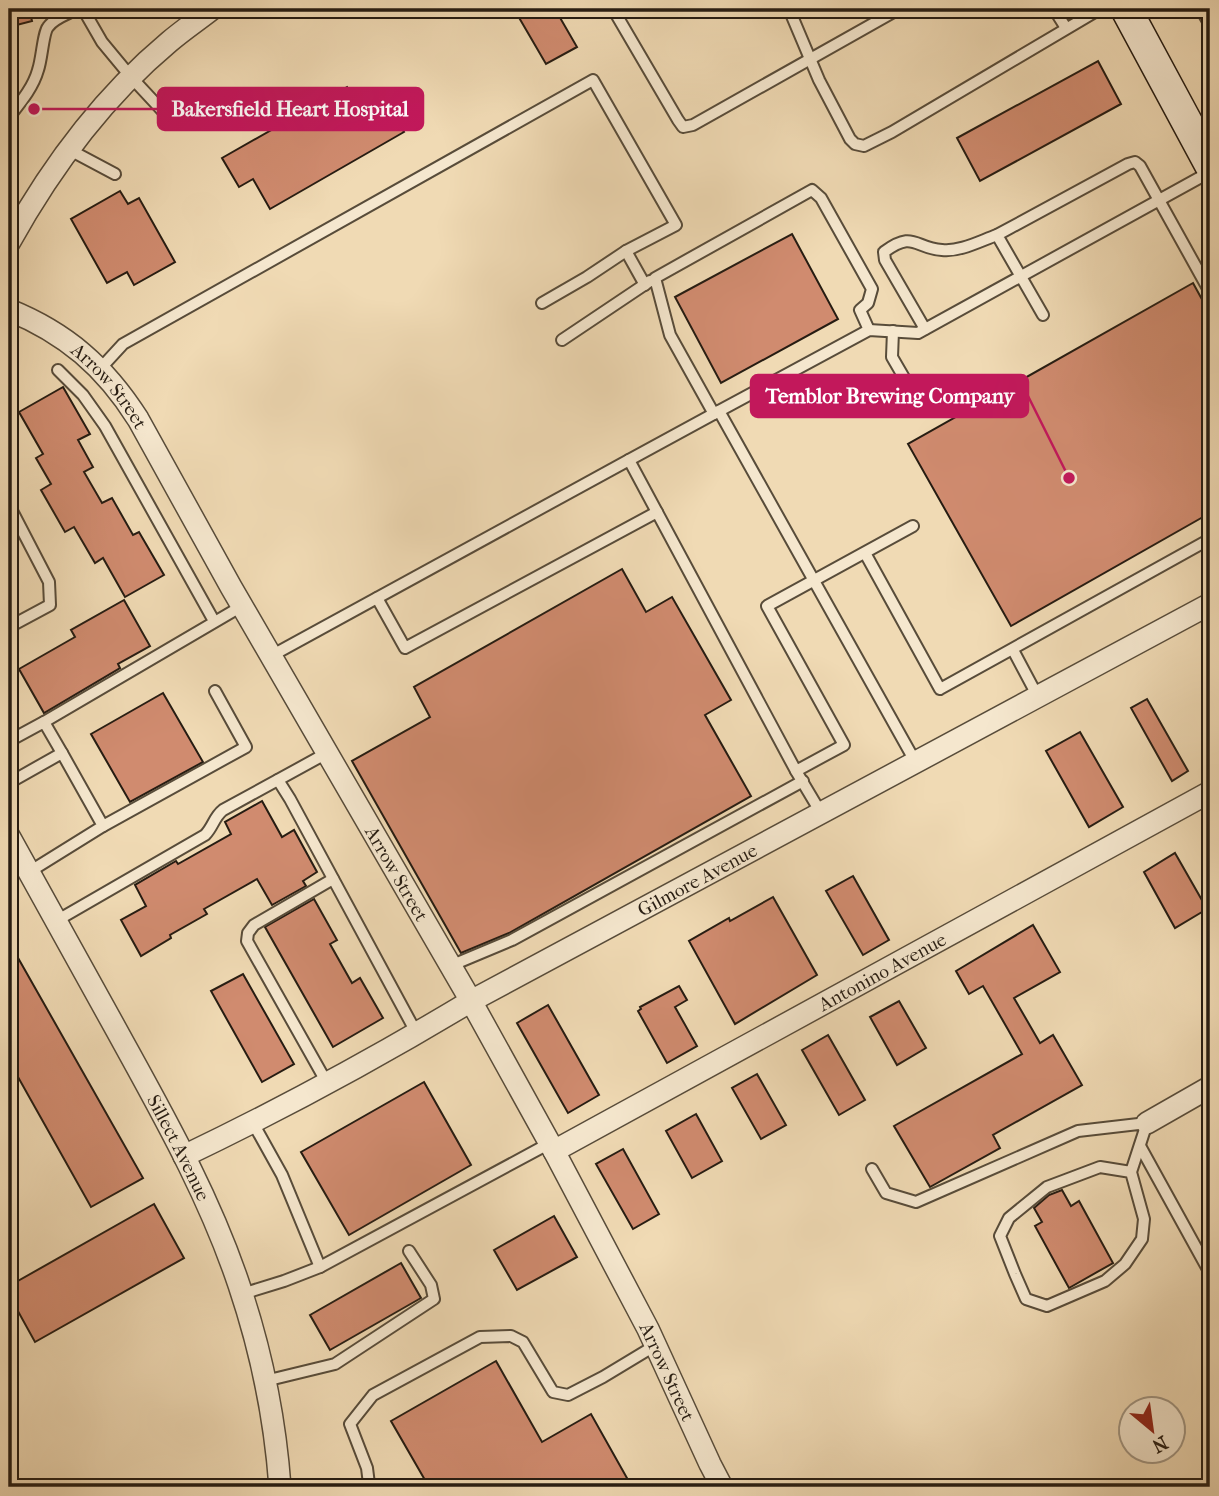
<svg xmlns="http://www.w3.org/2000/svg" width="1219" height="1496" font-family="'IM FELL French Canon',serif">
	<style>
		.building { fill: #d08b6f; stroke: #261c12; stroke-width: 2 }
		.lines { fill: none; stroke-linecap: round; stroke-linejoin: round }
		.lane-casing { stroke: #584c3a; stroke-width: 14 }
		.street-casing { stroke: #584c3a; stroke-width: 24 }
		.secondary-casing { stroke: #261c12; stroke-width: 33 }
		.lane { stroke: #f5e7ce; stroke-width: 10 }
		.street { stroke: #f5e7ce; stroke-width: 21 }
		.secondary { stroke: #f5e7ce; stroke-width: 30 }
		.labels { text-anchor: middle; stroke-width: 7; stroke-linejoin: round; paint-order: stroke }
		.street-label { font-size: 19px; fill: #261c12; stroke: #f5e7ce }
		.leader { fill: none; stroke: #c2185b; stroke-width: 2.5 }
		.callout-dot { fill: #c2185b; stroke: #f5e7ce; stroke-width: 2.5 }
		.callout { fill: #c2185b; stroke: #c2185b; stroke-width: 2.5 }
		.callout-label { font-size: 21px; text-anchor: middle; font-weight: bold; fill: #fff }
	</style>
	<rect width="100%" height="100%" fill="#f0dab4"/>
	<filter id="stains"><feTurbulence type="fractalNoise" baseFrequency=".00286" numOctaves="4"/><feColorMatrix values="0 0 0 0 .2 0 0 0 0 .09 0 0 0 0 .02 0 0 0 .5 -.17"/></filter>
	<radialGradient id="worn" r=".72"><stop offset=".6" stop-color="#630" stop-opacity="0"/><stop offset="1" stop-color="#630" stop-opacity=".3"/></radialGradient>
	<!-- building -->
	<g class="building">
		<polygon points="9,9 29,9 32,21 9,27"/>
		<polygon points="514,9 555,9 577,47 546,64"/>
		<polygon points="1098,61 1121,104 980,181 957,138"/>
		<polygon points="347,87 361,112 385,98 404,132 270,209 253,179 239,187 222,158"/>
		<polygon points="120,191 128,204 139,198 175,262 134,285 127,272 107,283 71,219"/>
		<polygon points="792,234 838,319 721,383 675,297"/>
		<polygon points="1193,283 1210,314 1210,513 1011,626 908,444"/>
		<polygon points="63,387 90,434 78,440 93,467 84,472 102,503 112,498 133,535 139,532 164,575 125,597 103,558 95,563 74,527 65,532 41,490 51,484 36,458 43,454 19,412"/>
		<polygon points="622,569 646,612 672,597 731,700 705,715 751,796 509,933 461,953 352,761 430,717 414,687"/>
		<polygon points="124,600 150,646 118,664 120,668 44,713 19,669 75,637 71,630"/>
		<polygon points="163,693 203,762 130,802 91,734"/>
		<polygon points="1147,699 1188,771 1172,781 1131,708"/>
		<polygon points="1080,732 1123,807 1089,827 1046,751"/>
		<polygon points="262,801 282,837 294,830 317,872 303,881 306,886 272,905 257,879 204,909 207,914 170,935 171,938 141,956 121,920 146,906 135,885 176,861 178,864 231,834 225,822"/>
		<polygon points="1175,853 1207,909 1175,928 1144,872"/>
		<polygon points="853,876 889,940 863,955 826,891"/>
		<polygon points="773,897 817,975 735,1024 689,941 729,918 730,921"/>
		<polygon points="314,899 337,940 330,944 352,983 360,978 383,1018 333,1047 265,927"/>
		<polygon points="1033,925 1060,972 1014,998 1040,1043 1053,1035 1082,1085 993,1135 1000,1148 930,1187 894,1126 1022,1054 983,986 969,994 956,971"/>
		<polygon points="9,942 143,1178 91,1207 9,1061"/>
		<polygon points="243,974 294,1064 262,1082 211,991"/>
		<polygon points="679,986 687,1000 675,1007 697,1046 667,1063 638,1011 641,1009 640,1007"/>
		<polygon points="899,1001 926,1048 897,1065 870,1017"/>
		<polygon points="548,1005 599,1095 568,1113 517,1023"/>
		<polygon points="828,1035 865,1100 839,1115 802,1050"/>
		<polygon points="757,1074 786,1125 761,1139 732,1088"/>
		<polygon points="424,1082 471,1165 349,1235 301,1152"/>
		<polygon points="696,1114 722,1161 692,1178 666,1131"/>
		<polygon points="623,1149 659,1214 633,1229 596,1164"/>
		<polygon points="1062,1190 1071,1206 1079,1201 1113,1263 1069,1288 1035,1226 1042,1222 1034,1208 1049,1195"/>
		<polygon points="154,1204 184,1258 35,1342 9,1295 9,1286"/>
		<polygon points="554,1216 577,1257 517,1290 494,1250"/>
		<polygon points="401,1263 421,1298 330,1350 310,1315"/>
		<polygon points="496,1361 542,1442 591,1414 632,1487 429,1487 391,1421"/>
	</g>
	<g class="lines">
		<!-- lane casing -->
		<g class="lane-casing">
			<g id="lane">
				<polyline points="83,9 102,42 131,77 172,121"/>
				<polyline points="370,9 371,11"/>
				<polyline points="613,9 678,120 683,127 693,125 899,9"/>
				<polyline points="789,9 819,80 850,139 855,144 864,146 892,132 1100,9"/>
				<polyline points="1054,9 1066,28"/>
				<polyline points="1201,9 1210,25"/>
				<path d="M9,117C20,103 33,88 38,70C42,59 43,33 48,27C54,18 68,14 77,9"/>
				<polyline points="68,149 115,174"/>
				<polyline points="542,303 587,277 626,251"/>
				<polyline points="1043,315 997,235 1128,164 1135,162 1140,166 1210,292"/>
				<path d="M925,329L885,260L884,252C914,230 914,248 942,250C960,252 980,241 997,235"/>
				<polyline points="893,331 892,357 910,388"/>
				<polyline points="562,340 650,281"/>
				<polyline points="100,369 123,344 593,80 676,225 626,251 645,285"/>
				<polyline points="58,370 83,395 105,426 214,621"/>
				<polyline points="719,411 629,460 796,771"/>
				<polyline points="714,414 670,335 655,278 812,190 821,198 872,289 868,303 860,310 869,330"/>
				<polyline points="9,505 49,582 50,605 9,627"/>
				<polyline points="865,553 940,689 1210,539"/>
				<polyline points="377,598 405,648 657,512"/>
				<polyline points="1013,650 1038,697"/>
				<polyline points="271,656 629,460"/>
				<polyline points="44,722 242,606"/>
				<polyline points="9,741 44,722 62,753"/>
				<polyline points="916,763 719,411 869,330 918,333 1210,172"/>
				<polyline points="278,780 290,799 417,1034"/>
				<polyline points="9,783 62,753 103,826 29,872"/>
				<polyline points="821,813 796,771 844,745 767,606 913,526"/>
				<polyline points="103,826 246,747 215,691"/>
				<path d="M56,921L205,835C213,827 214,817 223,810L327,753"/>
				<polyline points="450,966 512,940 803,781"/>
				<polyline points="327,1083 247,941 248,933 254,925 333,879"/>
				<polyline points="253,1123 282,1175 320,1267"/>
				<polyline points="1140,1146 1210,1273"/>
				<polyline points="872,1169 886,1193 916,1202 1078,1131 1147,1123 1131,1172 1144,1219 1142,1239 1125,1264 1105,1281 1047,1306 1026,1299 1015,1274 1000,1236 1009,1218 1047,1187 1100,1167 1131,1172"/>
				<polyline points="242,1294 284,1281 320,1267 550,1143"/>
				<polyline points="265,1381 335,1364 434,1299 431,1285 409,1251"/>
				<polyline points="364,1487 369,1484 367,1468 350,1424 373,1395 480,1337 511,1336 523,1342 553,1392 568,1395 603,1377 656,1345"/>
			</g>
		</g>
		<!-- street casing -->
		<g class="street-casing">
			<g id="street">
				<path d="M9,243C51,167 102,98 169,42C183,30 198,20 212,9"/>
				<path id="s1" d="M9,310C66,333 105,367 138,419L231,587L471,1001L554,1151L648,1329L710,1464L722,1487"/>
				<path id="s2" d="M9,836C45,901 81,966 117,1031C162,1113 209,1195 239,1285C261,1350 275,1418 280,1487"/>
				<polyline points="1147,1123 1210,1087"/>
				<path id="s3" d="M554,1151L1210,792"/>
				<path id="s4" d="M184,1156C282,1109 378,1057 471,1001L1210,604"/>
			</g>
		</g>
		<!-- secondary casing -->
		<g class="secondary-casing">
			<polyline id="secondary" points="1126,9 1210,165"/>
		</g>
		<!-- lane -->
		<use href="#lane" class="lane"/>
		<!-- street -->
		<use href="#street" class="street"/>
		<!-- secondary -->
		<use href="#secondary" class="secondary"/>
	</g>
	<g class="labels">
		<!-- street labels -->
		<g class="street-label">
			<text dy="7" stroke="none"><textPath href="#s1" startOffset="128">Arrow Street</textPath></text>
			<text dy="7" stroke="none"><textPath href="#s1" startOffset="695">Arrow Street</textPath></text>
			<text dy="7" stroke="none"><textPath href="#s4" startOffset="583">Gilmore Avenue</textPath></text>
			<text dy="7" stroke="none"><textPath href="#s3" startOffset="374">Antonino Avenue</textPath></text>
			<text dy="7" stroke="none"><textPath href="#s2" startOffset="355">Sillect Avenue</textPath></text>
			<text dy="7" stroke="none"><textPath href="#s1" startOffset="1262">Arrow Street</textPath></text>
		</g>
	</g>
	<!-- callouts -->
	<path class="leader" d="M34 109L158 109M1069 478L1028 396"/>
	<g class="callout-dot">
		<circle cx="34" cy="109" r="7"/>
		<circle cx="1069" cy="478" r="7"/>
	</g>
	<g class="callout">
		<rect x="158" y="88" width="265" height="42" rx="7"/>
		<rect x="751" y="375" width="277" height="42" rx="7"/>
	</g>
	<g class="callout-label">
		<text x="290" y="116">Bakersfield Heart Hospital</text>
		<text x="890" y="403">Temblor Brewing Company</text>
	</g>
	<!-- margin -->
	<rect width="1219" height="1496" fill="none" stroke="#f0dab4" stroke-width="35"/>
	<rect x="10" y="10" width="1198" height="1475" fill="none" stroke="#261c12" stroke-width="3.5"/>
	<rect x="18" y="18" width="1184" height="1461" fill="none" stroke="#261c12" stroke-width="2"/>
	<!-- north arrow -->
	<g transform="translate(1152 1430) rotate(151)"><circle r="33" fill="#f5e7ce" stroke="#a29683" stroke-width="2"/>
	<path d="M0-5L12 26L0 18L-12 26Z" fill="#8f2418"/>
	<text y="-10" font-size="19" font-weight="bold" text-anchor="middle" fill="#261c12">N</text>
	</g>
	<rect width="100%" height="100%" filter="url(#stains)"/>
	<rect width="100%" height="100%" fill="url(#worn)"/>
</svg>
